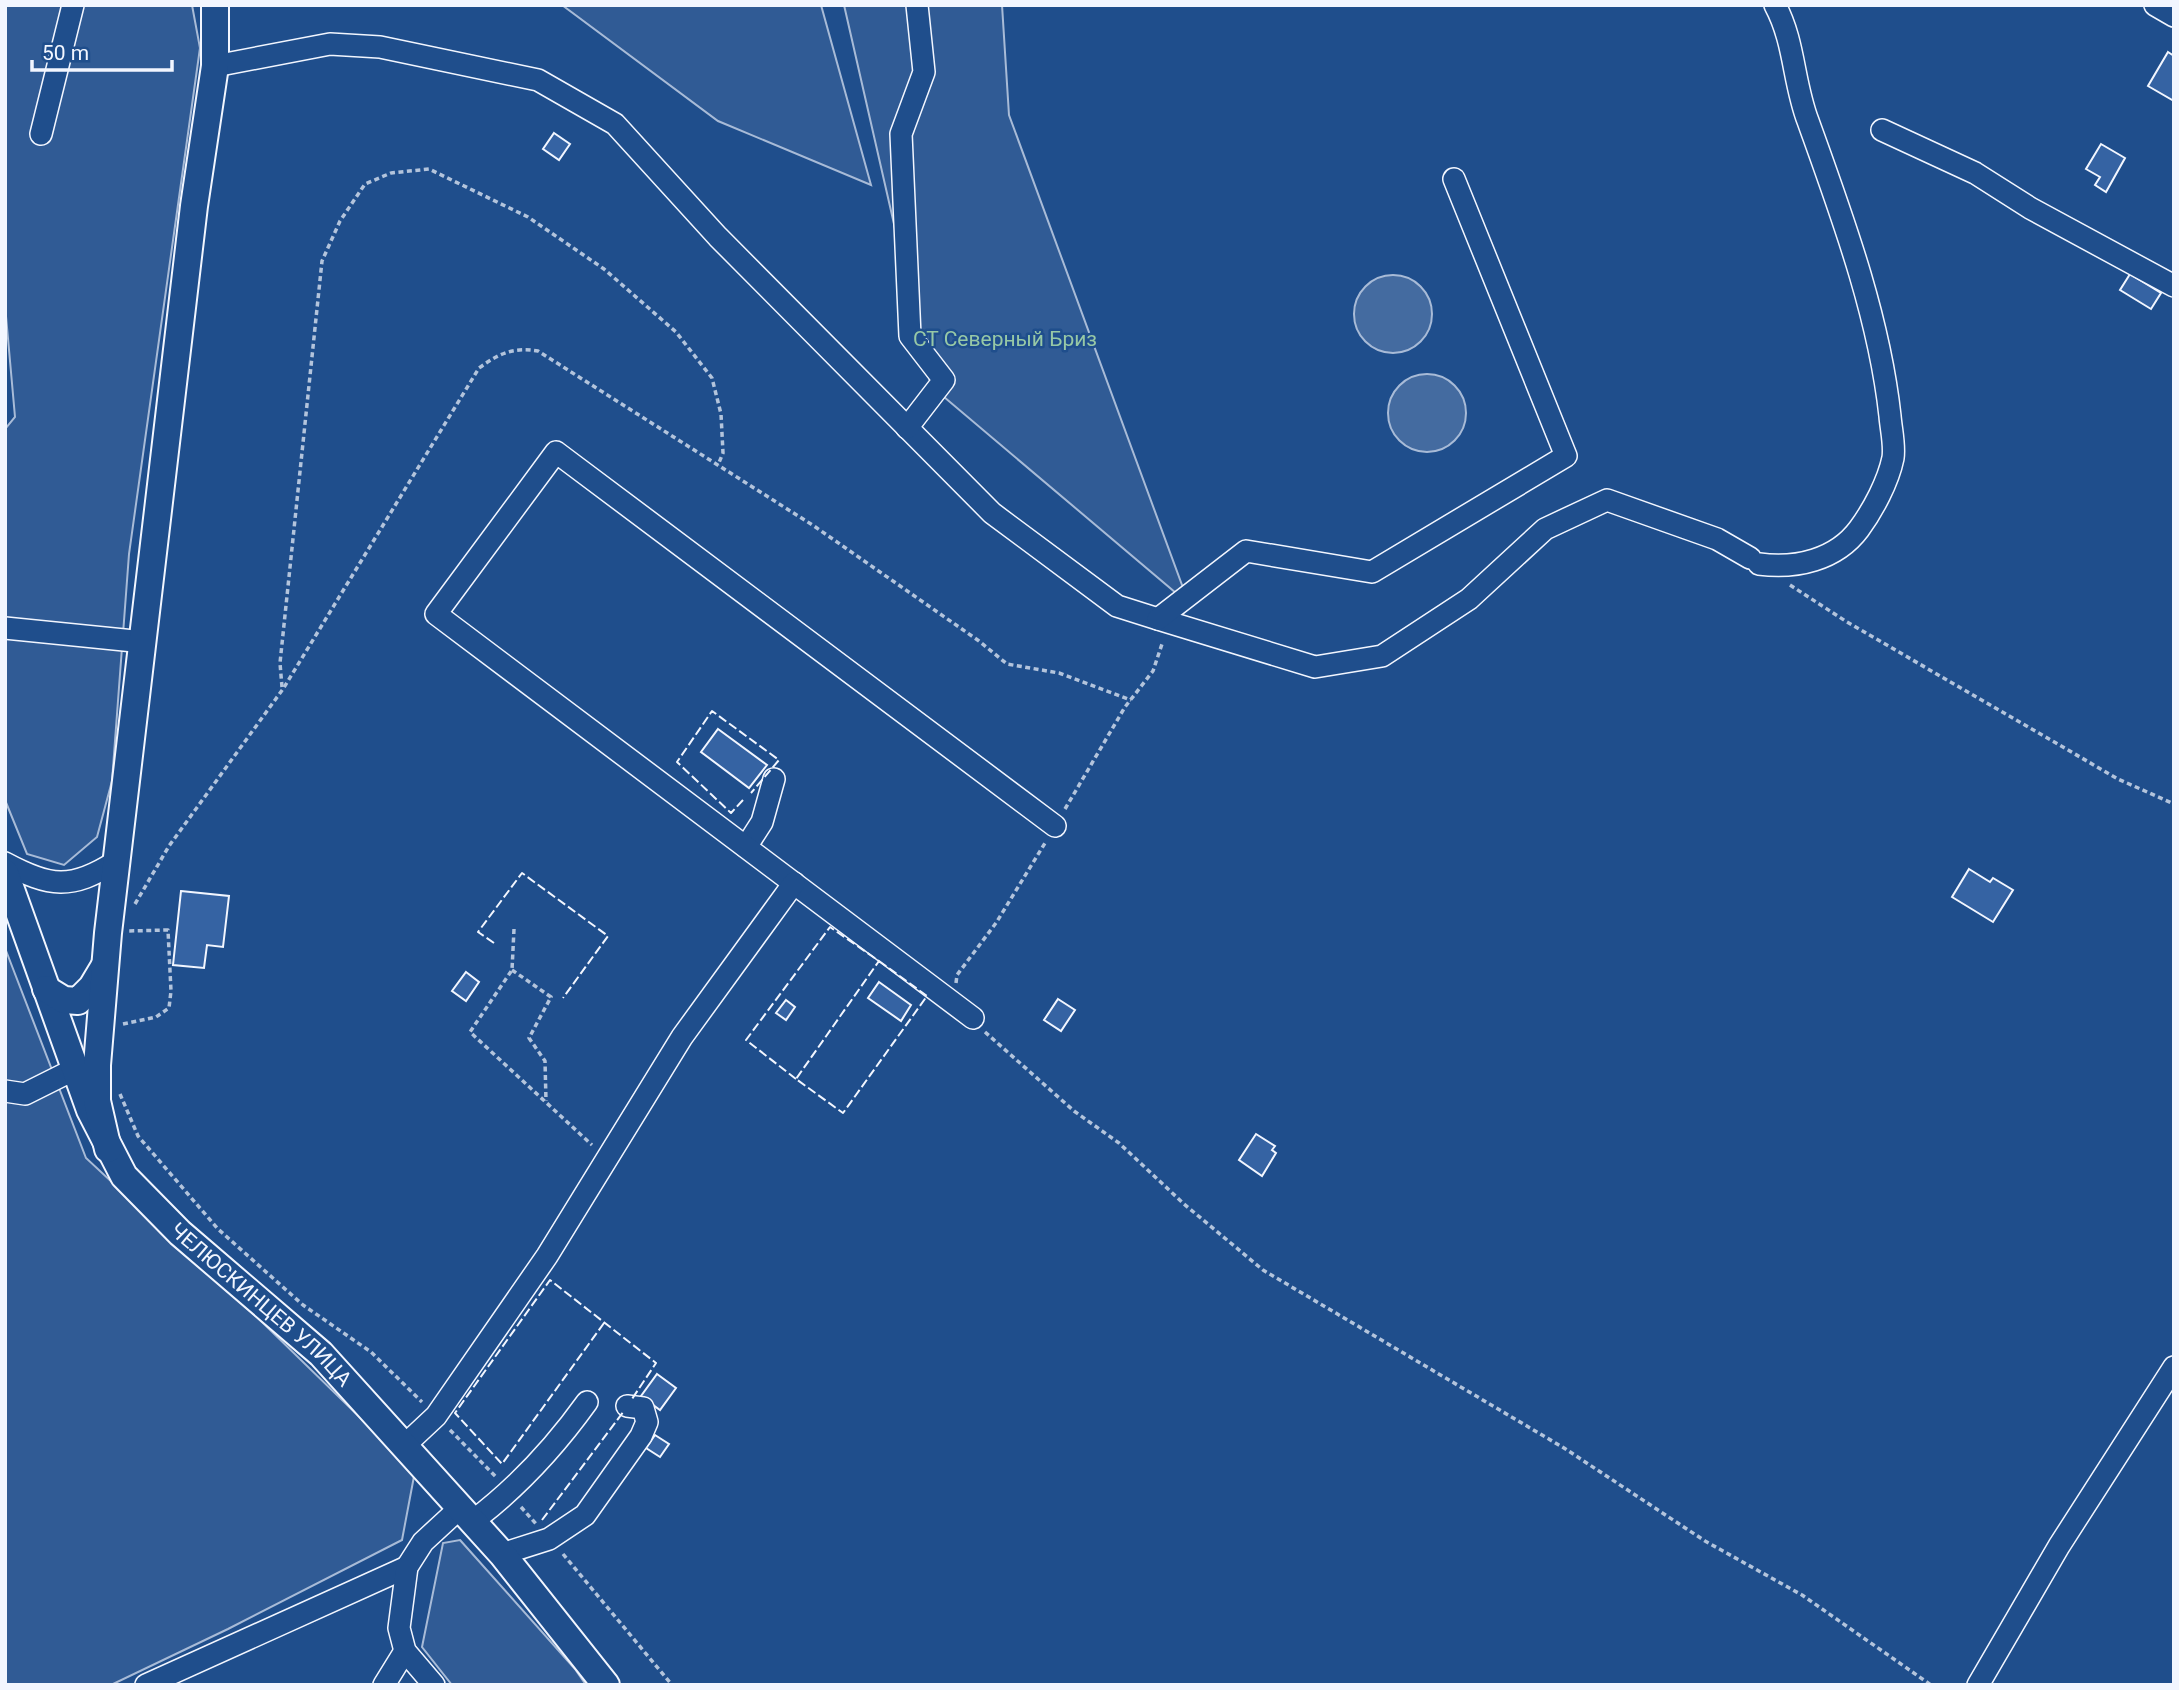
<svg xmlns="http://www.w3.org/2000/svg" width="2179" height="1690" font-family="Roboto,sans-serif">
	<style>
		.built { fill: #305b95; stroke: #a8bbd7; stroke-width: 2 }
		.water { fill: #446ba0; stroke: #a8bbd7; stroke-width: 2 }
		.building { fill: #3563a3; stroke: #f2f6ff; stroke-width: 2 }
		.lines { fill: none; stroke-linecap: round; stroke-linejoin: round }
		.minor-casing { stroke: #f2f6ff; stroke-width: 24 }
		.major-casing { stroke: #f2f6ff; stroke-width: 30 }
		.path { stroke: #b3c4dc; stroke-width: 3.5; stroke-dasharray: 5 3.5; stroke-linecap: butt }
		.minor { stroke: #1f4e8c; stroke-width: 21 }
		.major { stroke: #1f4e8c; stroke-width: 26 }
		.fence { stroke: #f2f6ff; stroke-width: 2; stroke-dasharray: 9 3.5; stroke-linecap: butt }
		.labels { text-anchor: middle; stroke-width: 5; stroke-linejoin: round; paint-order: stroke }
		.park-label { font-size: 21px; fill: #97c8a6; stroke: #1f4e8c }
		.street-label { font-size: 21px; fill: #f2f6ff; stroke: #1f4e8c }
	</style>
	<rect width="100%" height="100%" fill="#1f4e8c"/>
	<!-- built -->
	<g class="built">
		<polygon points="5,5 192,5 200,48 129,554 112,781 97,837 64,865 27,854 5,800 5,429 15,417 5,305"/>
		<polygon points="562,5 821,5 871,185 718,121"/>
		<polygon points="844,5 1002,5 1009,115 1189,604 931,386"/>
		<polygon points="5,948 86,1158 263,1323 415,1471 402,1540 228,1629 111,1685 5,1685"/>
		<polygon points="460,1540 575,1669 586,1685 452,1685 422,1647 443,1543"/>
	</g>
	<!-- water -->
	<g class="water">
		<circle cx="1393" cy="314" r="39"/>
		<circle cx="1427" cy="413" r="39"/>
	</g>
	<!-- building -->
	<g class="building">
		<polygon points="2168,52 2174,56 2174,101 2148,86"/>
		<polygon points="554,133 570,144 559,160 543,149"/>
		<polygon points="2101,144 2125,158 2106,192 2095,185 2100,177 2086,169"/>
		<polygon points="2130,274 2161,293 2151,309 2120,290"/>
		<polygon points="718,729 767,765 749,788 701,752"/>
		<polygon points="1969,869 1990,882 1993,878 2013,890 1993,922 1952,897"/>
		<polygon points="181,891 229,896 223,947 207,945 204,968 173,965"/>
		<polygon points="466,972 479,982 466,1001 452,991"/>
		<polygon points="879,982 911,1005 901,1021 868,998"/>
		<polygon points="1058,999 1075,1010 1061,1031 1044,1020"/>
		<polygon points="786,1000 795,1007 786,1020 776,1013"/>
		<polygon points="1256,1134 1275,1146 1272,1150 1276,1153 1262,1176 1239,1160"/>
		<polygon points="657,1374 676,1388 660,1410 641,1396"/>
		<polygon points="655,1435 669,1444 660,1457 646,1448"/>
	</g>
	<g class="lines">
		<!-- minor casing -->
		<g class="minor-casing">
			<g id="minor">
				<polyline points="2155,5 2174,16"/>
				<polyline points="215,66 330,44 380,47 538,80 615,124 718,237 992,513 1117,606 1158,619 1315,667 1382,656 1469,599 1545,529 1607,500 1717,539 1750,558"/>
				<polyline points="1882,130 1975,173 2030,208 2174,286"/>
				<polyline points="41,134 73,5"/>
				<polyline points="907,428 944,380 910,336 901,134 924,72 917,5"/>
				<path d="M1759,564C1796,569 1836,560 1859,529C1873,510 1888,482 1893,458C1895,445 1891,429 1890,416C1879,315 1842,216 1808,121C1793,82 1795,42 1775,5"/>
				<polyline points="1158,619 1246,551 1372,572 1566,456 1454,179"/>
				<polyline points="5,628 144,642"/>
				<polyline points="746,847 762,822 774,779"/>
				<path d="M5,863C50,887 71,890 115,862"/>
				<polyline points="973,1018 436,614 556,452 1055,826"/>
				<polyline points="5,1091 25,1094 75,1069"/>
				<polyline points="405,1445 436,1416 547,1256 682,1037 794,883"/>
				<path d="M473,1521C518,1487 554,1448 587,1402"/>
				<polyline points="502,1554 549,1539 585,1515 641,1436 647,1422 643,1408 627,1406"/>
				<polyline points="146,1685 407,1567"/>
				<polyline points="384,1685 405,1651"/>
				<polyline points="434,1685 405,1651 399,1628 407,1567 423,1542 461,1507"/>
				<polyline points="1978,1685 2059,1546 2174,1367"/>
			</g>
		</g>
		<!-- major casing -->
		<g class="major-casing">
			<g id="major">
				<path id="s1" d="M5,873L90,1110L124,1176L180,1233L321,1354L502,1554L606,1685"/>
				<polyline points="46,989 64,1000 78,1001 92,987 104,967"/>
				<polyline points="108,1149 97,1101 97,1065 108,933 194,206 215,66 215,5"/>
			</g>
		</g>
		<!-- path -->
		<g class="path">
			<polyline points="1790,585 1847,622 2118,779 2174,804"/>
			<polyline points="282,687 280,663 322,261 340,221 365,184 391,173 429,169 528,217 604,269 676,332 712,378 721,414 723,453 718,465"/>
			<polyline points="1065,809 1125,707 1153,671 1163,641"/>
			<path d="M135,904L169,846L283,689L479,368C500,353 513,347 538,351L814,526L979,641L1007,664L1059,673L1131,700"/>
			<polyline points="514,929 512,970 470,1032 592,1145"/>
			<polyline points="512,970 551,997 529,1038 545,1061 546,1101"/>
			<polyline points="956,983 957,975 996,923 1045,843"/>
			<polyline points="123,1024 156,1017 169,1008 171,991 168,930 128,931"/>
			<polyline points="985,1032 1074,1111 1119,1143 1184,1204 1263,1270 1564,1448 1705,1541 1802,1595 1931,1685"/>
			<polyline points="120,1094 138,1136 218,1229 303,1305 371,1352 422,1402"/>
			<polyline points="450,1430 496,1477"/>
			<polyline points="521,1507 537,1525"/>
			<polyline points="563,1554 672,1685"/>
		</g>
		<!-- minor -->
		<use href="#minor" class="minor"/>
		<!-- major -->
		<use href="#major" class="major"/>
		<!-- fence -->
		<g class="fence">
			<polyline points="743,800 731,813 677,762 712,711 779,760 751,793"/>
			<polyline points="494,943 478,932 522,873 608,936 563,998"/>
			<polygon points="879,961 927,996 843,1113 796,1079"/>
			<polyline points="796,1079 746,1040 830,927 879,961"/>
			<polyline points="604,1323 502,1464 455,1413 550,1280 656,1363 632,1399"/>
			<polyline points="542,1520 624,1411"/>
		</g>
	</g>
	<g class="labels">
		<!-- park labels -->
		<g class="park-label">
			<text x="1005" y="346">СТ Северный Бриз</text>
		</g>
		<!-- street labels -->
		<g class="street-label">
			<text dy="7" stroke="none"><textPath href="#s1" startOffset="514">ЧЕЛЮСКИНЦЕВ УЛИЦА</textPath></text>
		</g>
	</g>
	<!-- border -->
	<rect width="2179" height="1690" fill="none" stroke="#f2f6ff" stroke-width="14"/>
	<!-- scale -->
	<path d="M32 60v10h140v-10" fill="none" stroke="#f2f6ff" stroke-width="3.5"/>
	<text x="42" y="60" font-size="21" fill="#f2f6ff" stroke="#1f4e8c" stroke-width="5" paint-order="stroke">50 m</text>
</svg>
